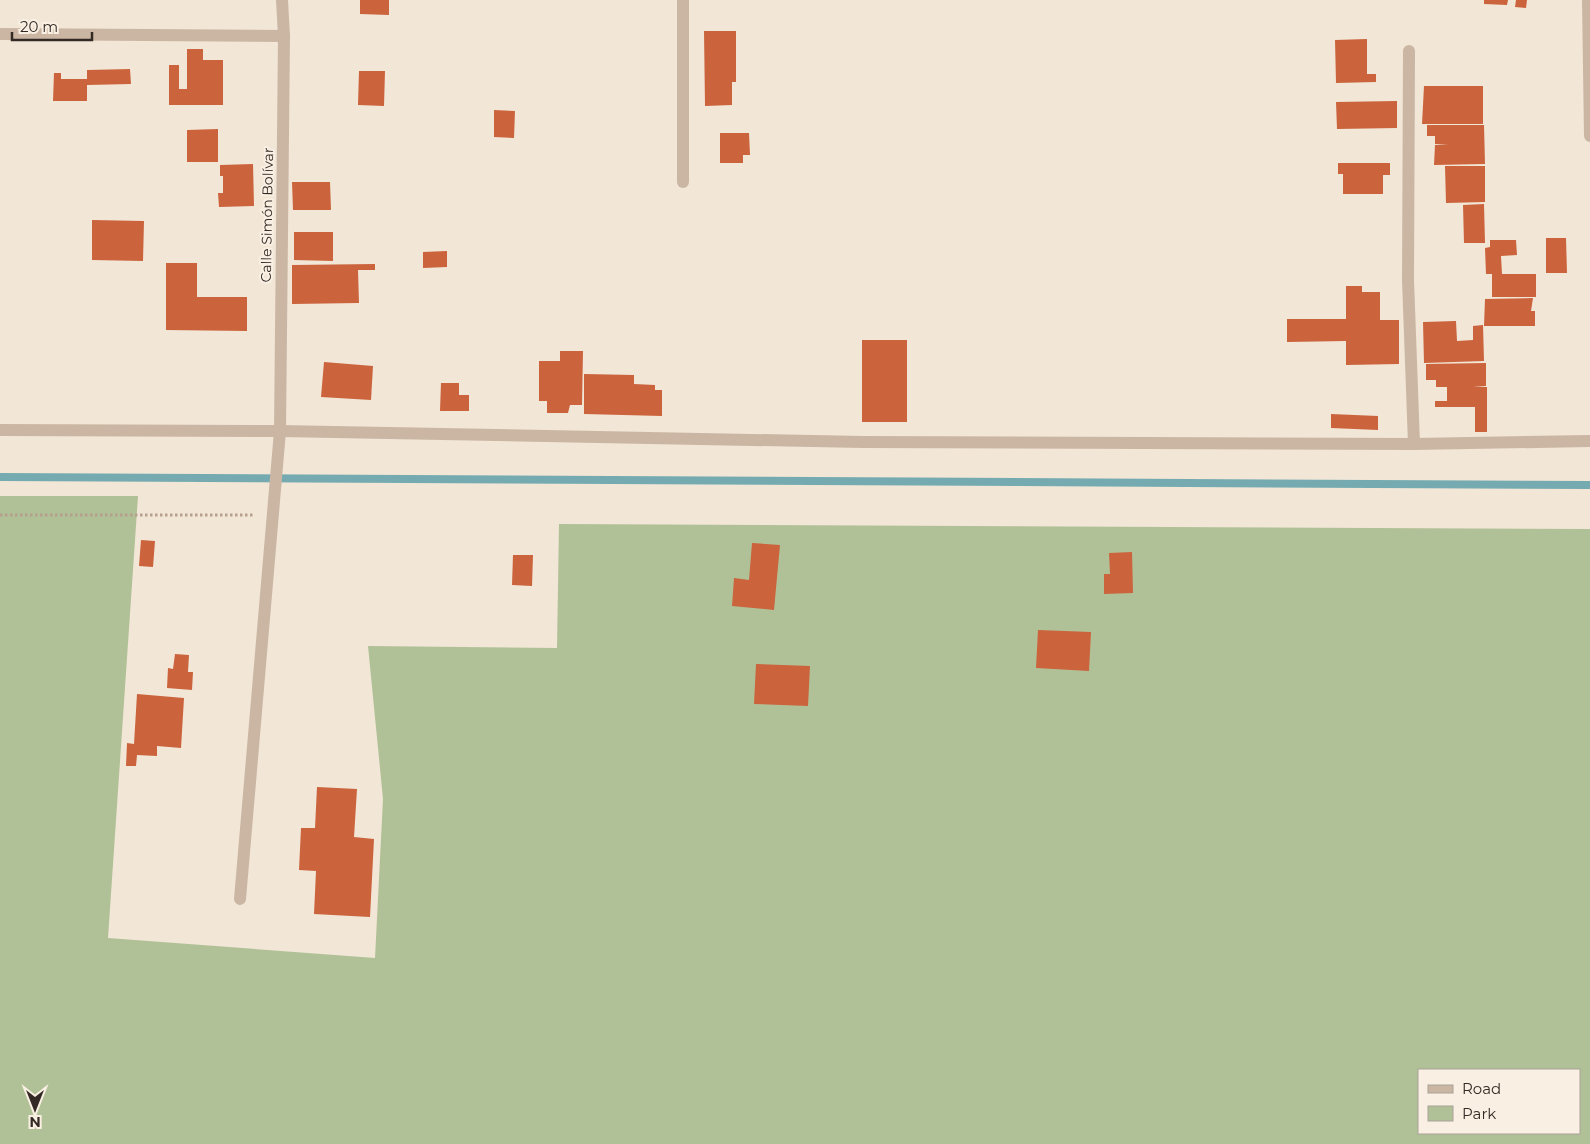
<svg xmlns="http://www.w3.org/2000/svg" width="1590" height="1144" font-family="Montserrat,sans-serif">
	<style>
		.green { fill: #b1c197; fill-rule: evenodd }
		.lines { fill: none; stroke-linecap: round; stroke-linejoin: round }
		.stream { stroke: #75abb0; stroke-width: 8 }
		.building { fill: #cb633c }
		.path { stroke: #b6a08d; stroke-width: 3; stroke-dasharray: 2.5 2.5; stroke-linecap: butt }
		.minor { stroke: #cab6a3; stroke-width: 12 }
		.labels { text-anchor: middle; stroke-width: 4; stroke-linejoin: round; paint-order: stroke }
		.street-label { font-size: 14px; fill: #342a25; stroke: #f9f0e3 }
	</style>
	<rect width="100%" height="100%" fill="#f2e6d7"/>
	<!-- green -->
	<path class="green" d="M0,496H138L108,938L375,958L383,799L368,646L557,648L559,524L1590,529V1144H0ZM1419,1070H1579V1133H1419Z"/>
	<g class="lines">
		<!-- stream -->
		<polyline class="stream" points="0,477 1590,485"/>
	</g>
	<!-- building -->
	<g class="building">
		<polygon points="360,0 389,0 389,15 360,14"/>
		<polygon points="1484,0 1508,0 1507,5 1484,4"/>
		<polygon points="1516,0 1527,0 1526,8 1515,7"/>
		<polygon points="704,31 736,31 736,82 732,82 732,105 705,106"/>
		<polygon points="1367,39 1367,74 1376,74 1376,82 1336,83 1335,40"/>
		<polygon points="187,49 203,49 203,60 223,60 223,105 169,105 169,65 179,65 179,89 187,89"/>
		<polygon points="130,69 131,84 87,85 87,101 53,101 54,73 61,73 61,79 87,79 87,70"/>
		<polygon points="359,71 385,71 384,106 358,105"/>
		<polygon points="1424,86 1483,86 1483,124 1422,124"/>
		<polygon points="1397,101 1397,128 1337,129 1336,102"/>
		<polygon points="494,110 515,111 514,138 494,137"/>
		<polygon points="1427,125 1484,125 1485,164 1434,165 1435,145 1448,144 1435,144 1435,136 1427,136"/>
		<polygon points="218,129 218,162 187,162 187,130"/>
		<polygon points="720,133 749,133 750,155 743,155 743,163 720,163"/>
		<polygon points="1338,163 1390,163 1390,175 1383,175 1383,194 1343,194 1343,174 1338,174"/>
		<polygon points="253,164 254,206 219,207 218,193 223,193 223,176 220,176 220,165"/>
		<polygon points="1445,166 1485,166 1485,202 1446,203"/>
		<polygon points="292,182 330,182 331,210 293,210"/>
		<polygon points="1484,204 1485,243 1464,243 1463,205"/>
		<polygon points="92,220 144,221 143,261 92,260"/>
		<polygon points="294,232 333,232 333,261 294,260"/>
		<polygon points="1546,238 1566,238 1567,273 1546,273"/>
		<polygon points="1490,240 1516,240 1517,255 1501,256 1502,274 1494,274 1536,274 1536,297 1492,297 1492,274 1486,274 1485,248 1490,247"/>
		<polygon points="447,251 447,267 423,268 423,252"/>
		<polygon points="166,263 197,263 197,297 247,297 247,331 166,330"/>
		<polygon points="375,264 375,270 358,270 359,303 292,304 292,265"/>
		<polygon points="1346,286 1362,286 1362,292 1380,292 1380,320 1399,320 1399,364 1346,365 1346,341 1287,342 1287,319 1346,319"/>
		<polygon points="1533,298 1531,311 1535,311 1535,326 1484,326 1485,299"/>
		<polygon points="1456,321 1457,341 1473,340 1473,326 1483,325 1484,361 1424,363 1423,322"/>
		<rect x="862" y="340" width="45" height="82"/>
		<polygon points="560,351 583,351 582,405 570,405 568,413 547,413 547,401 539,401 539,361 560,361"/>
		<polygon points="324,362 373,366 371,400 321,397"/>
		<polygon points="1486,363 1486,386 1473,387 1487,387 1487,432 1475,432 1475,407 1435,407 1435,401 1447,401 1447,387 1436,387 1436,380 1426,380 1426,364"/>
		<polygon points="584,374 634,375 634,384 655,385 655,390 662,390 662,416 584,414"/>
		<polygon points="441,383 459,383 459,395 469,395 469,411 440,411"/>
		<polygon points="1331,414 1378,416 1378,430 1331,428"/>
		<polygon points="141,540 155,541 153,567 139,566"/>
		<polygon points="752,543 780,545 774,610 732,606 734,578 749,580"/>
		<polygon points="1132,552 1133,593 1104,594 1104,574 1110,574 1109,553"/>
		<polygon points="513,555 533,555 532,586 512,585"/>
		<polygon points="1038,630 1091,632 1089,671 1036,668"/>
		<polygon points="175,654 189,655 188,672 193,672 192,690 167,688 168,668 173,669"/>
		<polygon points="756,664 810,666 808,706 754,704"/>
		<polygon points="137,694 184,698 181,748 157,746 157,756 137,755 136,766 126,766 127,743 134,744"/>
		<polygon points="317,787 357,789 354,837 374,839 370,917 314,914 316,871 299,870 301,828 315,828"/>
	</g>
	<g class="lines">
		<!-- path -->
		<polyline class="path" points="0,515 254,515"/>
		<!-- minor -->
		<g class="minor">
			<polyline points="1588,0 1590,136"/>
			<polyline points="0,34 284,36"/>
			<polyline points="1409,51 1408,280 1414,444"/>
			<polyline points="683,182 683,0"/>
			<polyline points="0,430 280,431 863,442 1414,444 1590,441"/>
			<polyline points="240,899 280,431 284,36 282,0"/>
		</g>
	</g>
	<g class="labels">
		<!-- street labels -->
		<g class="street-label">
			<text transform="translate(267 215) rotate(-89)" y="5">Calle Simón Bolívar</text>
		</g>
	</g>
	<!-- legend -->
	<rect x="1418" y="1069" width="162" height="65" fill="#f9f0e3" stroke="#aaa197"/>
	<rect x="1428" y="1085" width="25" height="8" fill="#cab6a3" stroke="#aaa197"/>
	<text x="1462" y="1094" font-size="15" fill="#342a25">Road</text>
	<rect x="1428" y="1106" width="25" height="15" fill="#b1c197" stroke="#aaa197"/>
	<text x="1462" y="1119" font-size="15" fill="#342a25">Park</text>
	<!-- north arrow -->
	<g transform="translate(35 1109) rotate(180)" stroke="#f9f0e3" stroke-width="4" paint-order="stroke">
	<path d="M0-4L9 19L0 12L-9 19Z" fill="#342a25"/>
	<text y="-8" font-size="14" font-weight="bold" text-anchor="middle" fill="#342a25">N</text>
	</g>
	<!-- scale -->
	<path d="M12 32v8h80v-8" fill="none" stroke="#342a25" stroke-width="2.5"/>
	<text x="20" y="32" font-size="15" fill="#342a25" stroke="#f9f0e3" stroke-width="4" paint-order="stroke">20 m</text>
</svg>
